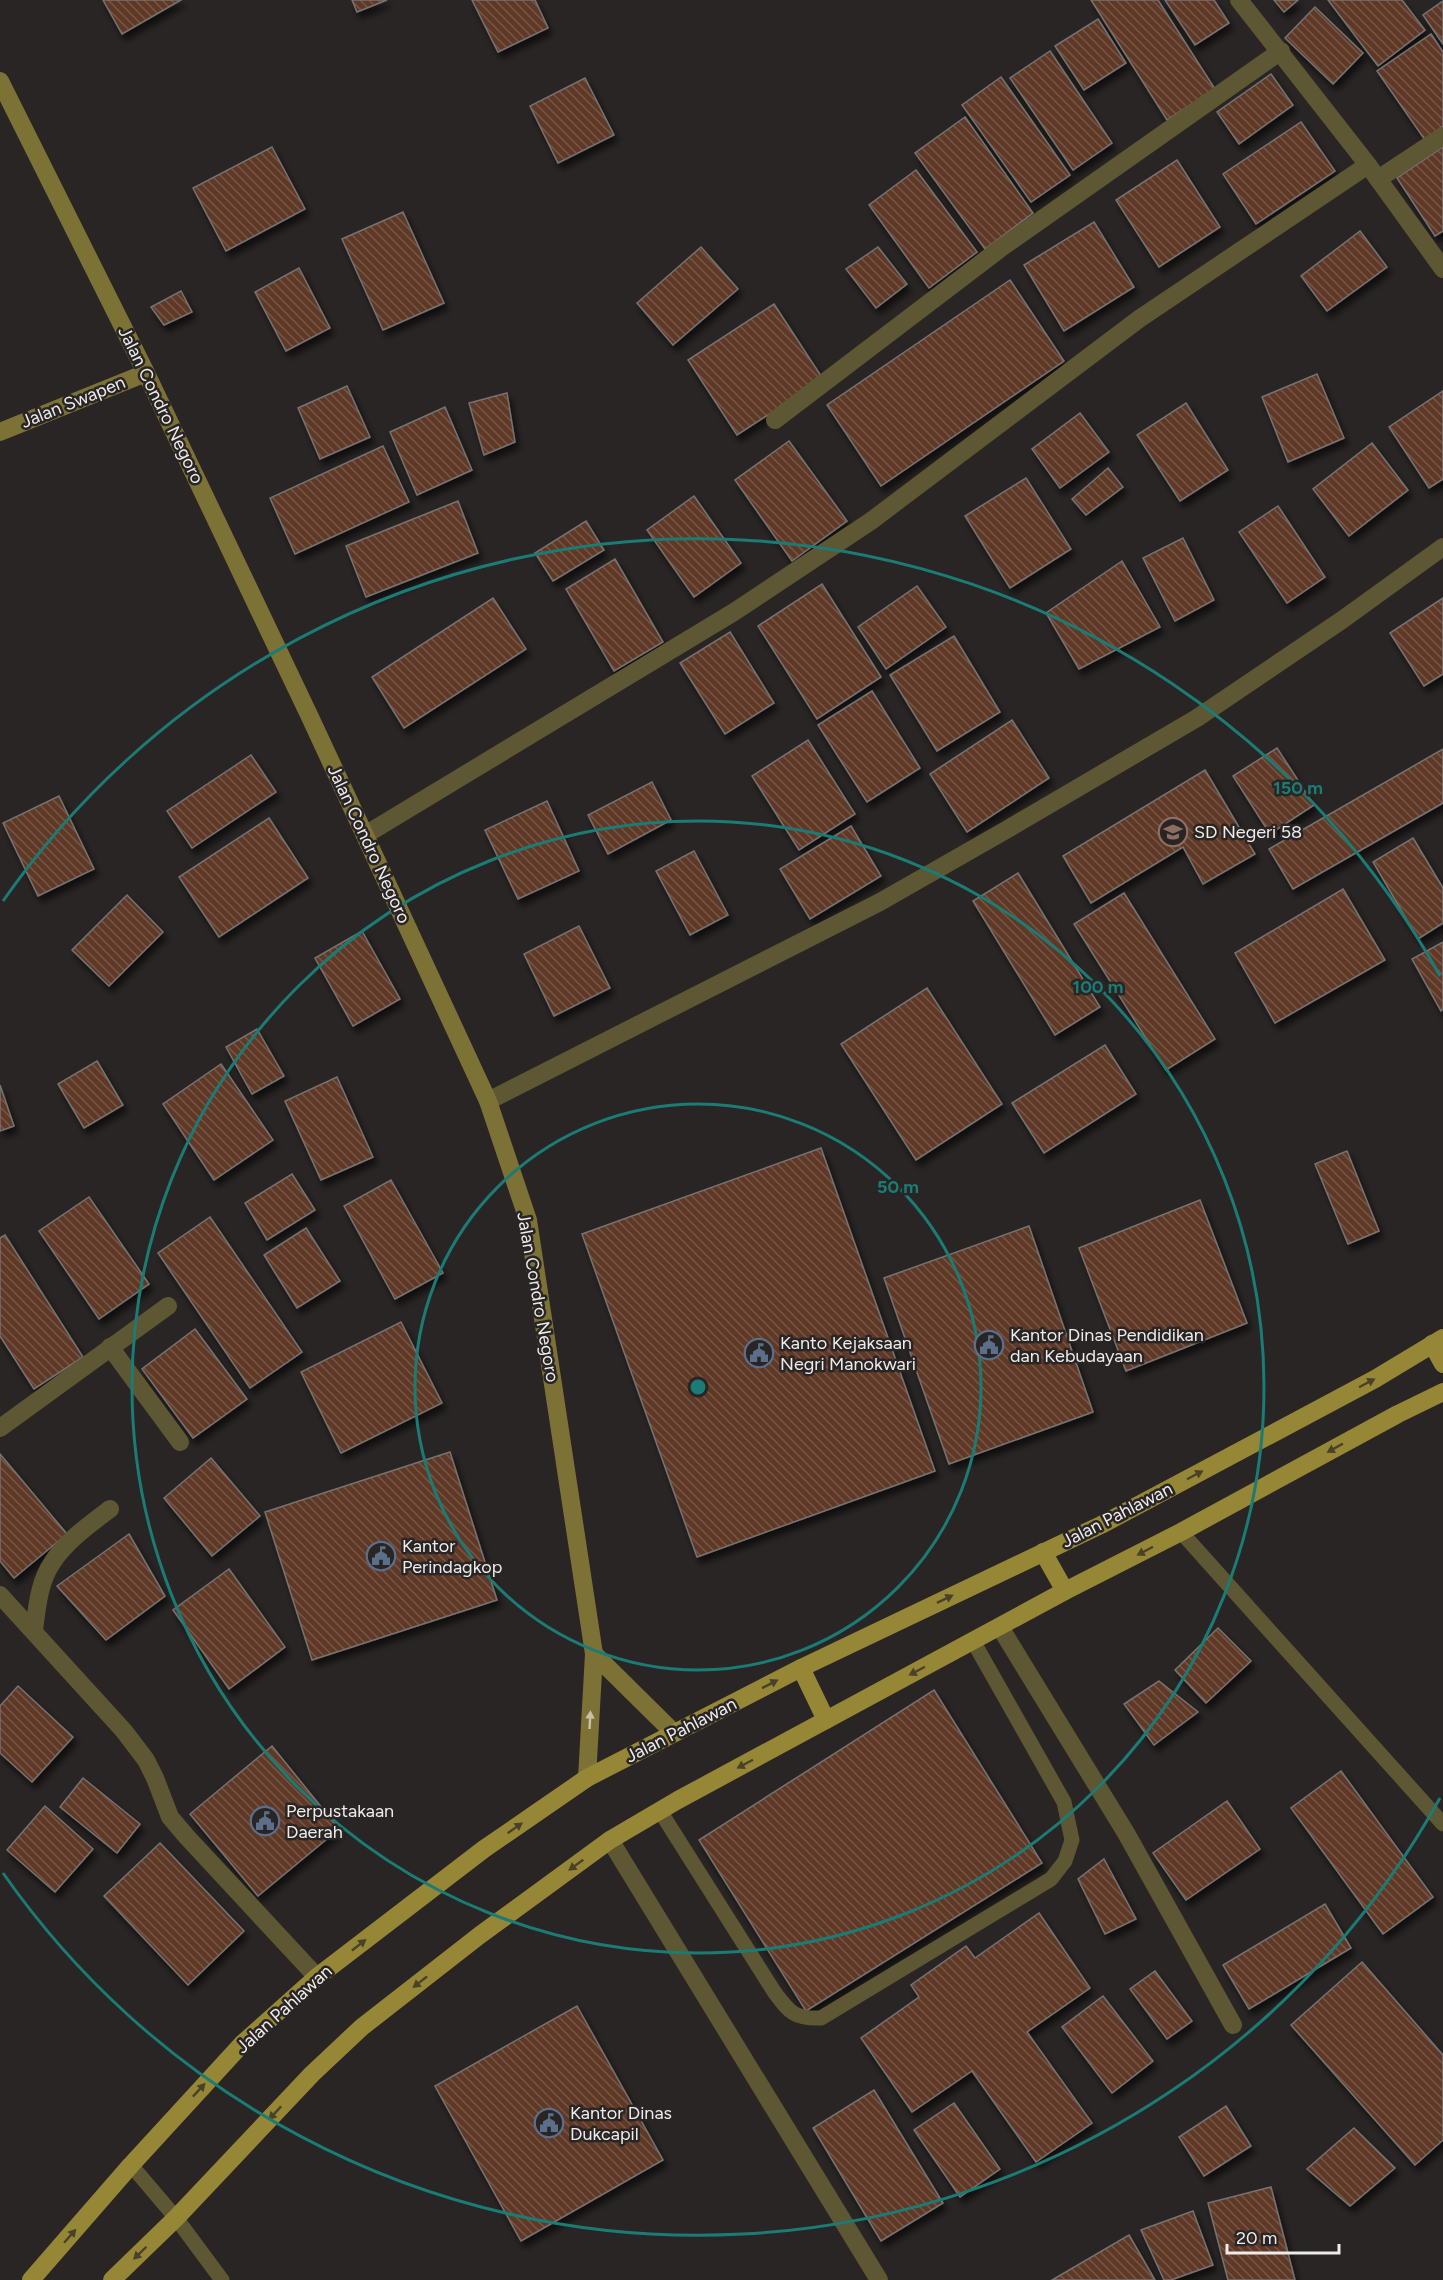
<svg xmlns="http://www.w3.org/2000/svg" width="1443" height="2280" font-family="Figtree,sans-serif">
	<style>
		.building { fill: url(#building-back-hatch); stroke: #767372; stroke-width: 1.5; filter: url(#shadow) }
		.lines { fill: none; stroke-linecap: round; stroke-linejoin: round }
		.service { stroke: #5e5733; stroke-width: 15 }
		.minor { stroke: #5e5733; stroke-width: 18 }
		.secondary { stroke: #7d7236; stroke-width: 18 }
		.primary { stroke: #958736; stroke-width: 18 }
		.oneway { fill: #494229 }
		.oneway2 { fill: #c6c1ac }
		.ring { fill: none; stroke: #1a7c74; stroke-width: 3 }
		.labels { text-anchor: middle; stroke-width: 5; stroke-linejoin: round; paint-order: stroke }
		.street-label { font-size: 18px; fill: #eeeceb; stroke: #282524 }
		.poi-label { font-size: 18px; fill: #eeeceb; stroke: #282524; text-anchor: start }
		.centre { fill: #1a7c74; stroke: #282524; stroke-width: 3 }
		.ring-label { font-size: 18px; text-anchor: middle; font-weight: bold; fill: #1a7c74; stroke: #282524; stroke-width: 5; stroke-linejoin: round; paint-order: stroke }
	</style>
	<defs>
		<pattern id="building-back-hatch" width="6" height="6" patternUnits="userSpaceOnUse" patternTransform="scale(1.5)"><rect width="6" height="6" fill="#5e3927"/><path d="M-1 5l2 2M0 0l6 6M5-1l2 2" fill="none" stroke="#755646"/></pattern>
		<filter id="shadow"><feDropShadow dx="3.5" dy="6" stdDeviation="3" flood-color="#0009"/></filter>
	</defs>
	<rect width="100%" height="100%" fill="#282524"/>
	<!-- building -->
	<g class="building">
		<polygon points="103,0 181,0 122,34"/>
		<polygon points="352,0 387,0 357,12"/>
		<polygon points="472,0 535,0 548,28 498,52"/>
		<polygon points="1091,0 1158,0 1215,89 1167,120"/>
		<polygon points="1165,0 1214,0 1229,23 1195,45"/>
		<polygon points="1274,0 1298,0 1284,12"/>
		<polygon points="1328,0 1402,0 1425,30 1378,66"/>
		<polygon points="1443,1 1443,44 1423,15"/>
		<polygon points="1315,7 1363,53 1333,84 1285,38"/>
		<polygon points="1098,19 1126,63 1084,90 1055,46"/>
		<polygon points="1431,34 1443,52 1443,126 1425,140 1377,71"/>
		<polygon points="1050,51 1112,143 1073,170 1010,78"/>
		<polygon points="1271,74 1293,105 1239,144 1217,112"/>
		<polygon points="1001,77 1070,175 1031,202 962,105"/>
		<polygon points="585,78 614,135 558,163 530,106"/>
		<polygon points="965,117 1033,213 985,249 915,153"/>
		<polygon points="1301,122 1335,171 1256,224 1223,174"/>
		<polygon points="272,147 305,209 226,251 193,188"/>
		<polygon points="1443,147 1443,231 1435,236 1397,178"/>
		<polygon points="1177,160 1220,227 1159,267 1116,200"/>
		<polygon points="916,170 977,252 929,288 869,205"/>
		<polygon points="403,212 444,303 383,330 342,239"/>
		<polygon points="1094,222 1134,287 1064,331 1024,265"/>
		<polygon points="1360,231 1387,267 1327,311 1301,276"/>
		<polygon points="701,247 738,289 673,345 637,303"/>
		<polygon points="878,247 907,284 876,308 846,269"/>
		<polygon points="299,268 330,328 286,351 255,292"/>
		<polygon points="1010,280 1064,361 881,486 827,405"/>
		<polygon points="181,291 192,312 164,325 151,307"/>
		<polygon points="774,304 823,379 737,435 688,360"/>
		<polygon points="1317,374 1344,438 1288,462 1262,397"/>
		<polygon points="347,386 370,437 320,459 298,408"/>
		<polygon points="1443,391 1443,479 1429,488 1389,427"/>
		<polygon points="507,393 515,442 484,455 469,403"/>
		<polygon points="1186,403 1228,470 1180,501 1137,435"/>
		<polygon points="445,407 472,470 417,495 390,432"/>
		<polygon points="1080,413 1109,452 1060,488 1032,449"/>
		<polygon points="789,441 847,521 792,561 735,480"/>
		<polygon points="1372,443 1408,490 1349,536 1313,489"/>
		<polygon points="383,446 409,502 295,554 270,498"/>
		<polygon points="1108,468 1123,487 1086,515 1072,499"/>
		<polygon points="1026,478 1071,549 1010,588 965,516"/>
		<polygon points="694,496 741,563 694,597 647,530"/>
		<polygon points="458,501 478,553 366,597 346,546"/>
		<polygon points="1278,506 1325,577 1287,603 1239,532"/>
		<polygon points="586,521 604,550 553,581 535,553"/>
		<polygon points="1183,538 1214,600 1175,621 1143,558"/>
		<polygon points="615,559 663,642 614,671 566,589"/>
		<polygon points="1122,561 1160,627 1079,669 1046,613"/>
		<polygon points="822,584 881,677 817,719 758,626"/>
		<polygon points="917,586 946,627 886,669 858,627"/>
		<polygon points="493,598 526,649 404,728 372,677"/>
		<polygon points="1443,598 1443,674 1424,686 1390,633"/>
		<polygon points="730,632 774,703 725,734 680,663"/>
		<polygon points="954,636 1000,712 937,751 890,675"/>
		<polygon points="872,691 920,768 867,802 818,725"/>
		<polygon points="1012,720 1049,778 967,832 930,774"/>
		<polygon points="808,740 855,814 799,850 752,776"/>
		<polygon points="1277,748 1314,805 1270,834 1233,776"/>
		<polygon points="1443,749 1443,803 1293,889 1269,849"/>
		<polygon points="251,755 276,792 192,848 167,811"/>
		<polygon points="1205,770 1255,854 1203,884 1183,847 1091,903 1063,856"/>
		<polygon points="652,782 671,820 608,854 588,815"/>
		<polygon points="59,796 94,869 38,896 3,823"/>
		<polygon points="547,801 579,871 518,899 485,830"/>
		<polygon points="269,818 308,878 219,937 179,877"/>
		<polygon points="851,826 881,876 810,919 780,869"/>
		<polygon points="1413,838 1443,888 1443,923 1418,939 1373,862"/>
		<polygon points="694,851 728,915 690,935 656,871"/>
		<polygon points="1018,873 1100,1007 1055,1035 973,901"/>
		<polygon points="1343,889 1385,960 1275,1023 1235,953"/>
		<polygon points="1124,893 1215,1039 1166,1070 1074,924"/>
		<polygon points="127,895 163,932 109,986 72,950"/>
		<polygon points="579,926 610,988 554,1016 524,954"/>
		<polygon points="362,931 400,999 353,1026 315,958"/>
		<polygon points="1443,942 1443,1009 1441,1011 1412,959"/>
		<polygon points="927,988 1002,1104 916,1160 841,1044"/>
		<polygon points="257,1029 284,1076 252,1094 226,1047"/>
		<polygon points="1105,1045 1136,1094 1044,1153 1012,1103"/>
		<polygon points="97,1061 123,1105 84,1128 58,1084"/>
		<polygon points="221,1064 273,1140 214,1180 163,1104"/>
		<polygon points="337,1077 373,1157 321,1180 285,1101"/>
		<polygon points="0,1085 14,1126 0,1131"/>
		<polygon points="821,1148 935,1471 697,1557 582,1234"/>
		<polygon points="1347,1151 1379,1231 1348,1244 1315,1164"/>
		<polygon points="292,1174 315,1210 267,1240 245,1203"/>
		<polygon points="391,1180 443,1273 395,1299 344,1206"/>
		<polygon points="89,1197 149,1284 99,1319 39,1231"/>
		<polygon points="1200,1200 1247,1323 1126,1371 1079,1248"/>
		<polygon points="210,1217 302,1352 250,1388 158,1253"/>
		<polygon points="1029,1226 1093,1412 949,1464 884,1278"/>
		<polygon points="306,1228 340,1281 297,1308 264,1255"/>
		<polygon points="5,1235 83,1357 34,1389 0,1336 0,1238"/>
		<polygon points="401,1322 442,1403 341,1453 301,1372"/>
		<polygon points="195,1329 247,1399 193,1438 142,1369"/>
		<polygon points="450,1452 497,1600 312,1660 265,1512"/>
		<polygon points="0,1454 67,1534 14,1578 0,1561"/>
		<polygon points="211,1458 260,1516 212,1556 164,1498"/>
		<polygon points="129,1534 165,1596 106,1640 57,1586"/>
		<polygon points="229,1569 285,1647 229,1689 173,1610"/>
		<polygon points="1218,1628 1251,1661 1206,1703 1175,1670"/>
		<polygon points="1159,1681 1198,1712 1154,1745 1124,1704"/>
		<polygon points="18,1686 73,1737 32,1782 0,1753 0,1706"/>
		<polygon points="934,1690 1042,1863 806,2011 699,1840"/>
		<polygon points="272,1746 339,1829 258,1896 190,1814"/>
		<polygon points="1341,1771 1433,1897 1383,1934 1291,1808"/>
		<polygon points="83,1778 140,1824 117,1853 60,1807"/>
		<polygon points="1227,1801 1260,1849 1186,1900 1153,1853"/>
		<polygon points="45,1806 93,1849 55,1892 7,1850"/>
		<polygon points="160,1843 244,1931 188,1985 104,1896"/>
		<polygon points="1104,1859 1136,1919 1105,1934 1078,1879"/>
		<polygon points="1325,1904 1351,1948 1249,2009 1223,1965"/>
		<polygon points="1039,1913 1090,1988 1027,2032 1092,2123 1036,2162 972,2071 912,2112 861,2038 919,1997 911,1985 966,1946 975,1958"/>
		<polygon points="1362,1962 1443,2055 1443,2140 1415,2165 1291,2025"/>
		<polygon points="1155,1971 1192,2021 1167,2039 1130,1989"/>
		<polygon points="1103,1996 1153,2061 1112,2093 1062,2027"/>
		<polygon points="577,2006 663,2160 521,2241 435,2086"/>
		<polygon points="874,2090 943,2203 881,2241 813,2128"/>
		<polygon points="954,2103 1000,2169 960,2197 914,2130"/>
		<polygon points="1226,2106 1251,2146 1204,2176 1179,2137"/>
		<polygon points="1354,2128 1395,2168 1350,2206 1307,2169"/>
		<polygon points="1271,2187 1295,2280 1228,2280 1208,2203"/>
		<polygon points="1193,2211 1213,2265 1171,2280 1164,2280 1141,2230"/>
		<polygon points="1129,2235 1155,2280 1052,2280"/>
	</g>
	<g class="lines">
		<!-- service -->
		<g class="service">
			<polyline points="1181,1532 1443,1824"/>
			<path d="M660,1811L775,1993C790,2013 795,2019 821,2018L1051,1879L1065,1861L1072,1840L1064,1802L973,1641"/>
			<polyline points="131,2165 176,2218 222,2280"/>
		</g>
		<!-- minor -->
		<g class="minor">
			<polyline points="1239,0 1368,165 1443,269"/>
			<polyline points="1378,179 1443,136"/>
			<polyline points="775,420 1001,248 1281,51"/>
			<polyline points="365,835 734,612 871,521 1139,319 1368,165"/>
			<polyline points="488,1101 880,902 1006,830 1197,718 1342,620 1443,547"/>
			<polyline points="110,1347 180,1442"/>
			<polyline points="0,1428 168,1306"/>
			<polyline points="0,1595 124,1731 146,1760 155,1778 170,1817 187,1837 317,1977"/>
			<polyline points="1000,1627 1126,1833 1233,2025"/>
			<path d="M34,1630C37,1608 39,1582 52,1563C65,1542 90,1524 110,1509"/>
			<polyline points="610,1840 879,2280"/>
		</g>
		<!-- secondary -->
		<g class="secondary">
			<polyline points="0,81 146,373 310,717 488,1101 528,1220 594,1654 587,1778"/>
			<polyline points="0,432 146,373"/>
			<polyline points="594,1654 674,1733"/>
		</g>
		<!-- primary -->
		<g class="primary">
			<polyline points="1432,1344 1443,1364"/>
			<polyline points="1043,1552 1065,1591"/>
			<polyline points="801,1668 826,1720"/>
			<polyline points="31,2280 131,2165 242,2044 317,1977 484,1849 587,1778 801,1668 1101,1525 1375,1379 1443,1338"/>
			<polyline points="112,2280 176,2218 312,2074 362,2027 480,1935 610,1840 678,1800 1065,1591 1181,1532 1398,1414 1443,1392"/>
		</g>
	</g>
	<!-- one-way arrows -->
	<defs><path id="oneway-solid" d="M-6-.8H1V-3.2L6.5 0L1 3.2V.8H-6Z" transform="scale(1.5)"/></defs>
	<g class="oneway">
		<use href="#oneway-solid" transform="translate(1367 1383) rotate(-28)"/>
		<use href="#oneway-solid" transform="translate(1335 1448) rotate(151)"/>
		<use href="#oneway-solid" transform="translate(1195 1475) rotate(-28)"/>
		<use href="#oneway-solid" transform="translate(1145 1551) rotate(152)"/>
		<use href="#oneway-solid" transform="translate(945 1599) rotate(-26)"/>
		<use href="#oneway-solid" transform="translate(917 1671) rotate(152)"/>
		<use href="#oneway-solid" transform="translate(770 1684) rotate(-27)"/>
		<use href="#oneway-solid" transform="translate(745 1764) rotate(152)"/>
		<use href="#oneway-solid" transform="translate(515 1828) rotate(-35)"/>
		<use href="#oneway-solid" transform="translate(576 1865) rotate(144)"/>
		<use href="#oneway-solid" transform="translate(359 1945) rotate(-38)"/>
		<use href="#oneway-solid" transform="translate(420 1982) rotate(142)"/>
		<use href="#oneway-solid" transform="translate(199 2090) rotate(-47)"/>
		<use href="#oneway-solid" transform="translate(275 2113) rotate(133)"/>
		<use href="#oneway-solid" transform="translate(70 2236) rotate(-49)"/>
		<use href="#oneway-solid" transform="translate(140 2253) rotate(136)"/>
	</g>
	<use class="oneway2" href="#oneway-solid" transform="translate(590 1720) rotate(-87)"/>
	<!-- distance rings -->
	<g class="ring">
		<circle cx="698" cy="1387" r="283"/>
		<circle cx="698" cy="1387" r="566"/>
		<path d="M1440 1798A848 848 0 0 1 3 1873M3 901A848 848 0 0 1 1440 976"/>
	</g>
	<!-- icons -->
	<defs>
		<g id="school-ring" transform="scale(1.5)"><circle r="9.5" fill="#282524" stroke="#8d6e63" stroke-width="1.5"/><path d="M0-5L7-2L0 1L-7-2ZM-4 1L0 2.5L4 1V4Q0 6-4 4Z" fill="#8d6e63"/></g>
		<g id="civic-ring" transform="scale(1.5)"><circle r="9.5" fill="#282524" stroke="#5c6f8a" stroke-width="1.5"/><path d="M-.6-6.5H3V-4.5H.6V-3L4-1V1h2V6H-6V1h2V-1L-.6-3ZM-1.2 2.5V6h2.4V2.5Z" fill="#5c6f8a"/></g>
	</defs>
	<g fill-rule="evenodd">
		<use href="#school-ring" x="1173" y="832"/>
		<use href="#civic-ring" x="989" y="1345"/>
		<use href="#civic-ring" x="759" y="1353"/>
		<use href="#civic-ring" x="381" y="1556"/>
		<use href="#civic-ring" x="265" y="1821"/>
		<use href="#civic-ring" x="549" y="2123"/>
	</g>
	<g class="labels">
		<!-- street labels -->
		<g class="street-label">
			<text transform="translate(73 402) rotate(-22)" y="6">Jalan Swapen</text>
			<text transform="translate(161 405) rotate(64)" y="6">Jalan Condro Negoro</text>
			<text transform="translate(369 844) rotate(65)" y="6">Jalan Condro Negoro</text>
			<text transform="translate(538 1297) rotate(80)" y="6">Jalan Condro Negoro</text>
			<text transform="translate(1117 1515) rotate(-27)" y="6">Jalan Pahlawan</text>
			<text transform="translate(681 1730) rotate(-27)" y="6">Jalan Pahlawan</text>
			<text transform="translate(284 2009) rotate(-42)" y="6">Jalan Pahlawan</text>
		</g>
		<!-- poi labels -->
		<g class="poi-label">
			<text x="1194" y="838">SD Negeri 58</text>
			<text x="1010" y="1341">Kantor Dinas Pendidikan<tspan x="1010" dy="21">dan Kebudayaan</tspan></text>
			<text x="780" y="1349">Kanto Kejaksaan<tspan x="780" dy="21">Negri Manokwari</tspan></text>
			<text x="402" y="1552">Kantor<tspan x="402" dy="21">Perindagkop</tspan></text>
			<text x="286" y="1817">Perpustakaan<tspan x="286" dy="21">Daerah</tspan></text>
			<text x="570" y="2119">Kantor Dinas<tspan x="570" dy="21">Dukcapil</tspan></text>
		</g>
	</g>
	<circle cx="698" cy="1387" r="9" class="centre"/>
	<g class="ring-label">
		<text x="1298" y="794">150 m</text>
		<text x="1098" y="993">100 m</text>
		<text x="898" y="1193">50 m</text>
	</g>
	<!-- scale -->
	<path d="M1227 2244v9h112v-9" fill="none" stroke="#eeeceb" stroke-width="3"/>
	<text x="1236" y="2244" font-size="18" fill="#eeeceb" stroke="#282524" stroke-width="4.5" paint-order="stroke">20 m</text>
</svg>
